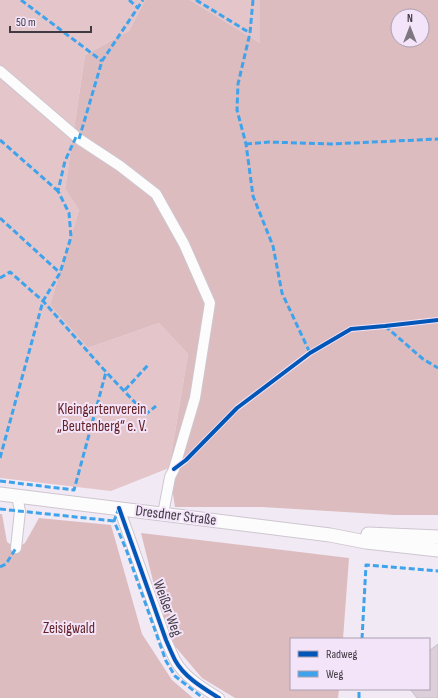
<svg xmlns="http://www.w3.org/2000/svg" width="438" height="698" font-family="'Sofia Sans Condensed',sans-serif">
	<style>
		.green { fill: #e4c6ca }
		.forest { fill: #ddbcc0; fill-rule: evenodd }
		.building { fill: #dccfd9; stroke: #c8c0c7 }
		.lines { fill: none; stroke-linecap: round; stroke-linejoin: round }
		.minor-casing { stroke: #cdc6cf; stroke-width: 12 }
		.major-casing { stroke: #cdc6cf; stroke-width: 15 }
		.minor { stroke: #fdfcfd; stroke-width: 10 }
		.major { stroke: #fdfcfd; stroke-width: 13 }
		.quiet { stroke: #3fa3ec; stroke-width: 3; stroke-dasharray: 6 3; stroke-linecap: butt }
		.cycleway-casing { stroke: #f3e4f9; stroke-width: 6 }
		.cycleway { stroke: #0057b8; stroke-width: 4 }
		.labels { text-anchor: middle; stroke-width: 4; stroke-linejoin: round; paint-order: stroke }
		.park-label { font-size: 15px; fill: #642225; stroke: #f3e4f9 }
		.street-label { font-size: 15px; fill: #403a42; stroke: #f3e4f9 }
	</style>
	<rect width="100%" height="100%" fill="#f1e9f4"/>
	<!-- green -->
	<g class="green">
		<polygon points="0,0 145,0 129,31 85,55 65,189 79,210 50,305 88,348 159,323 188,354 169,468 111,491 0,478"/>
		<polygon points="190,0 260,0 260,43"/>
	</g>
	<!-- forest -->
	<g class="forest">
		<path d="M145,0H190L260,43V0H438V515H394L262,507H175L169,468L188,354L159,323L88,348L50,305L79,210L65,189L85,55L129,31ZM398,16H422V40H398Z"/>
		<polygon points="0,514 2,514 7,542 16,548 25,543 39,518 111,525 142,634 172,680 193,698 0,698"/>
		<polygon points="141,533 349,558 343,639 291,639 291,689 339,689 338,698 235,698 202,678 167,637"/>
	</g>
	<!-- building -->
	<polygon class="building" points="438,644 438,698 417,698 410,689 429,689 429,651"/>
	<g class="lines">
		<!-- minor casing -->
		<g class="minor-casing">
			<g id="minor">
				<polyline points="0,71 79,139 120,166 156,194 184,244 210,303 195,398 174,469 170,477 163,514"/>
				<path d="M119,508L166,640C169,647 172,654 175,660C184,677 203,688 219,698"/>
				<polyline points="16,548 20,511 17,496"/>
			</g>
		</g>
		<!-- major casing -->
		<g class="major-casing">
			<g id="major">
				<polyline points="0,494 330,535 366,542 438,550"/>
				<polyline points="368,534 438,537"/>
			</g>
		</g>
		<!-- minor -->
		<use href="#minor" class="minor"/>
		<!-- major -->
		<use href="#major" class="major"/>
		<!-- quiet -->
		<g class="quiet">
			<polyline points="21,0 102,61"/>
			<polyline points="129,0 138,8"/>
			<polyline points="196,0 250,33"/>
			<polyline points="253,0 250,33 238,84 237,110 246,144 253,196 273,246 282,293 310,353"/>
			<polyline points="79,139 102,61 143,0"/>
			<polyline points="0,140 58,191"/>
			<polyline points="246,144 269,142 331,144 438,139"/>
			<polyline points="0,218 60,273"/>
			<polyline points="0,278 10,272 43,301 106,372 146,414 156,406"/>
			<polyline points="385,326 423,359 438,368"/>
			<polyline points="125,390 148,365"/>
			<polyline points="0,458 43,301 60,273 71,237 69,213 58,191 65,161 76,137"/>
			<polyline points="0,481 74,490 106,372"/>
			<polyline points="119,508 114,521 126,549 166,661 175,676 203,698"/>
			<polyline points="0,509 114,521"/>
			<polyline points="0,567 6,564 16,548"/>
			<polyline points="362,639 366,565 438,571"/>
			<polyline points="359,698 359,689"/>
		</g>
		<!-- cycleway casing -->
		<g class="cycleway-casing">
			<g id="cycleway">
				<polyline points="174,469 186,460 237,408 310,353 351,329 385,326 438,320"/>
				<path d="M119,508L166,640C169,647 172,654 175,660C184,677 203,688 219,698"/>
			</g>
		</g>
		<!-- cycleway -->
		<use href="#cycleway" class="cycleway"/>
	</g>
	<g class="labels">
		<!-- park labels -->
		<g class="park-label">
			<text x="102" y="414">Kleingartenverein<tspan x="102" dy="17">„Beutenberg“ e. V.</tspan></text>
			<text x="69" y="633">Zeisigwald</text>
		</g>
		<!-- street labels -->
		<g class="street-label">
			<text transform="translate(176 515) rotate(7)" y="5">Dresdner Straße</text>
			<text transform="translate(168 608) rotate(70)" y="5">Weißer Weg</text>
		</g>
	</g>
	<!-- legend -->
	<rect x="290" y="638" width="140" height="52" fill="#f3e4f9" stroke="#aba0b0"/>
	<rect x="298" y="651" width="20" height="6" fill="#0057b8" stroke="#aba0b0"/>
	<text x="326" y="658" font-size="12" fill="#403a42">Radweg</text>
	<rect x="298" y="671" width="20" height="6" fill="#3fa3ec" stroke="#aba0b0"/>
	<text x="326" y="678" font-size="12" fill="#403a42">Weg</text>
	<!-- north arrow -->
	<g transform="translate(410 28)"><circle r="19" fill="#f3e4f9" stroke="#aba0b0"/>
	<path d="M0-3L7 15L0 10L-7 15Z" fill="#7e7780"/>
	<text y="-6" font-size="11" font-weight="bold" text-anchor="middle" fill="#403a42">N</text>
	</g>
	<!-- scale -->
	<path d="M10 26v6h81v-6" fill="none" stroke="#403a42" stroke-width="2"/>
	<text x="16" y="26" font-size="12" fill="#403a42" stroke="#f3e4f9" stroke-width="3" paint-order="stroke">50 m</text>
</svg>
